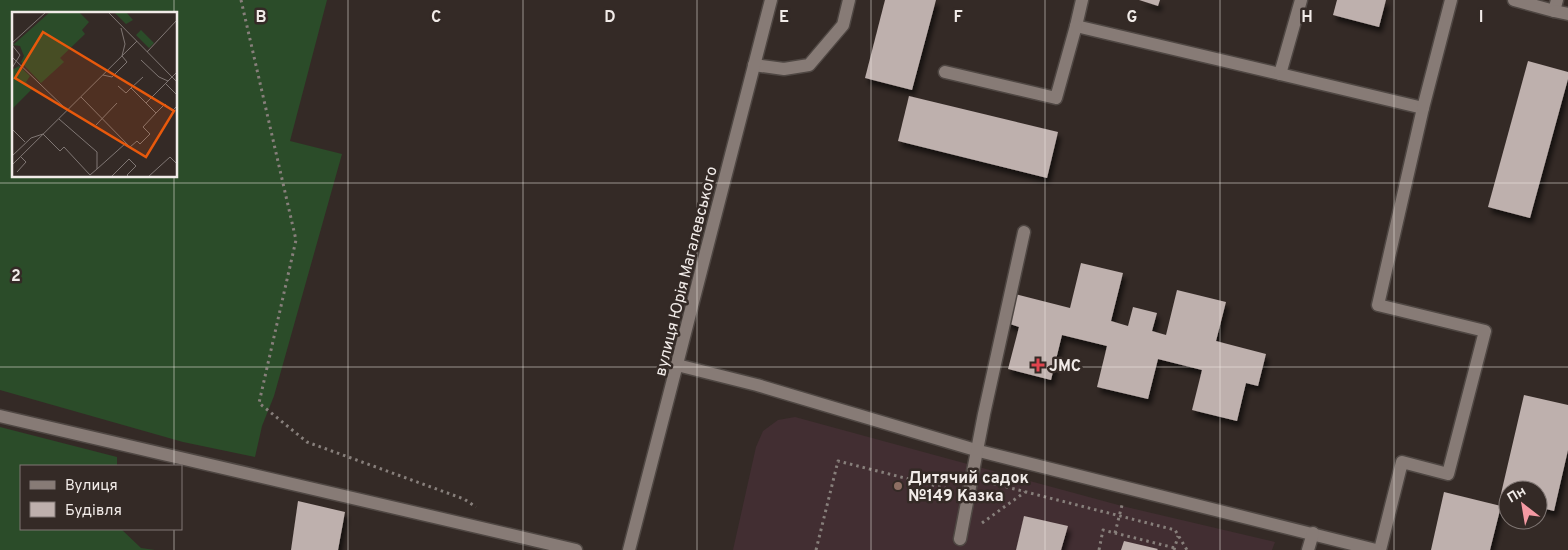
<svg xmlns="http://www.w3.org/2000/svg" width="1568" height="550" font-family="Overpass,sans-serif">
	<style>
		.education { fill: #422e32 }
		.grass { fill: #2b4c29; fill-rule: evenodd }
		.building { fill: #beb0ad; filter: url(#shadow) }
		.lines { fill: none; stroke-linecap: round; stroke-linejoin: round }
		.minor-casing { stroke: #4f4743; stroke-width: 15 }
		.path { stroke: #877f7b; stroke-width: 3; stroke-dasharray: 2.5 4; stroke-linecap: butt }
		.minor { stroke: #877b76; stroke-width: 12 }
		.grid { fill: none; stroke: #f1ebe8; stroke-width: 1; stroke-opacity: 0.55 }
		.health-dot { fill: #e0444e; stroke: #342a26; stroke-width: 2 }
		.education-dot { fill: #8d6e63; stroke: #342a26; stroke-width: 2 }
		.labels { text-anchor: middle; stroke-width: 5; stroke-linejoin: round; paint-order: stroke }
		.street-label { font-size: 16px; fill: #f1ebe8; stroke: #342a26 }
		.poi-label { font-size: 16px; font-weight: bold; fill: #f1ebe8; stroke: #342a26; text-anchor: start }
		.inset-road { fill: none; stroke: #807774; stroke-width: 1 }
		.view { fill: #e8590c; fill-opacity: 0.15; stroke: #e8590c; stroke-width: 2.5 }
		.inset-edge { fill: none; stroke: #f1ebe8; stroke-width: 2.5 }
		.grid-label { font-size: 16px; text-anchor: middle; font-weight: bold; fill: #f1ebe8; stroke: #342a26; stroke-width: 5; stroke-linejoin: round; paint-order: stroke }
	</style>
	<defs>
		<filter id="shadow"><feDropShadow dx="3" dy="5.5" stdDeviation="2.5" flood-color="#0009"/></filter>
	</defs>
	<rect width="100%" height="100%" fill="#342a26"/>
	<!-- education -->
	<polygon class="education" points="795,417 1122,506 1275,542 1272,550 733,550 756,447 763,431 778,420"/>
	<!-- grass -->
	<g class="grass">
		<path d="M0,0H327L290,141L342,154L274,396L262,426L255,457L183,442L0,390ZM14,14H176V176H14Z"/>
		<polygon points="0,427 117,457 117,466 21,466 21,529 121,529 141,548 155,550 0,550"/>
	</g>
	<!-- building -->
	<g class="building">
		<polygon points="885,0 936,0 912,90 865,78"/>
		<polygon points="1139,0 1160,0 1158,6"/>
		<polygon points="1337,0 1386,0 1379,27 1333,15"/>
		<polygon points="1528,61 1568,72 1568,79 1530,218 1488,207"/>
		<polygon points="909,96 1058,132 1047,178 898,141"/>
		<polygon points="1081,263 1123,273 1111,321 1128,326 1133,307 1157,313 1152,331 1166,335 1177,290 1226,302 1216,341 1266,354 1258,386 1246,383 1237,421 1192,410 1202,370 1158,359 1148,399 1097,387 1107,346 1062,335 1051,380 1008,369 1019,327 1007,323 1015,294 1070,308"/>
		<polygon points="1524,395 1568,405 1568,450 1554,511 1538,507 1538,490 1508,490 1508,500 1500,498"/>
		<polygon points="1444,492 1501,506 1490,550 1431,550"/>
		<polygon points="298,501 345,512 338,550 291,550"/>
		<polygon points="1024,516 1068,526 1061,550 1016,550"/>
		<polygon points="1124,541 1158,549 1157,550 1121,550"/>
	</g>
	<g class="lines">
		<!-- minor casing -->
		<g class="minor-casing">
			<g id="minor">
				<polyline points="1082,0 1076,26 1280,74"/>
				<polyline points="1301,0 1280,74 1423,108 1378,305 1485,331 1448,474 1402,462 1380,550"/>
				<polyline points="1514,0 1554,11 1557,0"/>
				<polyline points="1554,11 1568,14"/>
				<polyline points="754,65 784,69 809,65 843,25 849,0"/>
				<polyline points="945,72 1056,98 1076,26"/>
				<polyline points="1423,108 1451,0"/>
				<polyline points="677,365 757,385 979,451 1376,550"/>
				<polyline points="0,416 576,550"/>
				<polyline points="960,539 984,414 1024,232"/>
				<polyline points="629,550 771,0"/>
				<polyline points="1308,550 1313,533"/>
			</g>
		</g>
		<!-- path -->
		<g class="path">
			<polyline points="241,0 296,240 259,403 307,442 464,499 476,507"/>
			<polyline points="987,482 1175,530 1187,550"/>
			<polyline points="982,523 1025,492"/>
			<polyline points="1115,533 1122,505"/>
			<polyline points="816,550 838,461 952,490"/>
			<polyline points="1099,550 1103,530 1175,548"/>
			<polyline points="1174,550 1178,536"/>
		</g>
		<!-- minor -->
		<use href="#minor" class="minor"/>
	</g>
	<!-- grid -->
	<path class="grid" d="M174,0V14M348,0V550M523,0V550M697,0V550M871,0V550M1045,0V550M1220,0V550M1394,0V550M174,176V466M0,183H1568M0,367H1568M174,529V550"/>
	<!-- markers -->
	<path class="health-dot" d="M1035.5 357.5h5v5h5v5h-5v5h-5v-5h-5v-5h5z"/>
	<circle class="education-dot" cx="898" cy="486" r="5"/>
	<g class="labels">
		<!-- street labels -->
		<g class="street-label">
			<text transform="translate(685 271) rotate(-76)" y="6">вулиця Юрія Магалевського</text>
		</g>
		<!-- poi labels -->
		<g class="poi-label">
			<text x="1049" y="371">JMC</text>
			<text x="908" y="483">Дитячий садок<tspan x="908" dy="18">№149 Казка</tspan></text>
		</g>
	</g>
	<!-- overview -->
	<g transform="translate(12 12)">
		<rect width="165" height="165" fill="#342a26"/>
		<path d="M38,0H67L77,10L70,18L73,22L48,46L52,50L29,71L9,50L12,44L8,34L1,33ZM102,0H114L121,8L114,12ZM129,18L142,31L137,36L124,23ZM7,54L18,64L14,70L20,77L0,97V58Z" fill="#2b4c29"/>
		<path class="inset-road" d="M96,0L165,70M0,31L34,0M0,33L8,43L0,56M135,40L165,8M0,45L55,98M129,48L147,65L156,69M91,63L100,65L115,50L110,44L113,32L109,16M131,65L119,76L134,91M154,72L165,83M106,74L114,81L119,76M69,85L118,135L125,129L128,132L138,122L131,115L144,101L134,91L165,60M144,101L153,92L160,99L165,94M47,107L85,140V157L78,163M84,113L105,91M0,117L13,130M0,144L19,126L31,122L48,139L52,135L78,163M0,153L125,29M85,157L114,131M5,160L14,150L9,145M99,165L117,147L124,154L115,163L117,165M136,165L158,145L165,152"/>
		<path class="view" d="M31,20L162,99L134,145L3,66Z"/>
		<rect width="165" height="165" class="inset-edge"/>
	</g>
	<g class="grid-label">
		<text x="261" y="22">B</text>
		<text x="436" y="22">C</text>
		<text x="610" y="22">D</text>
		<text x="784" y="22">E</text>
		<text x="958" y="22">F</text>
		<text x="1132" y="22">G</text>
		<text x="1307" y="22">H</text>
		<text x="1481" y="22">I</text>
		<text x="16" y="281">2</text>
	</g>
	<!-- legend -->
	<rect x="20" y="465" width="162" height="65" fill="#342a26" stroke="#807774"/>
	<rect x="30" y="481" width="25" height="8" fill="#877b76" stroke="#807774"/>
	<text x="65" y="490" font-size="15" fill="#f1ebe8">Вулиця</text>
	<rect x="30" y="502" width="25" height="15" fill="#beb0ad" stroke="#807774"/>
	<text x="65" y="515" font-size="15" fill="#f1ebe8">Будівля</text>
	<!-- north arrow -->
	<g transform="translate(1523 505) rotate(329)"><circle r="24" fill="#342a26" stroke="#807774"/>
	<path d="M0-4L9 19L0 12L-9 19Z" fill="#f49aa3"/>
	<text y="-8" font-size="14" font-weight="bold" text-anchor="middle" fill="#f1ebe8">Пн</text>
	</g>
</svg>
